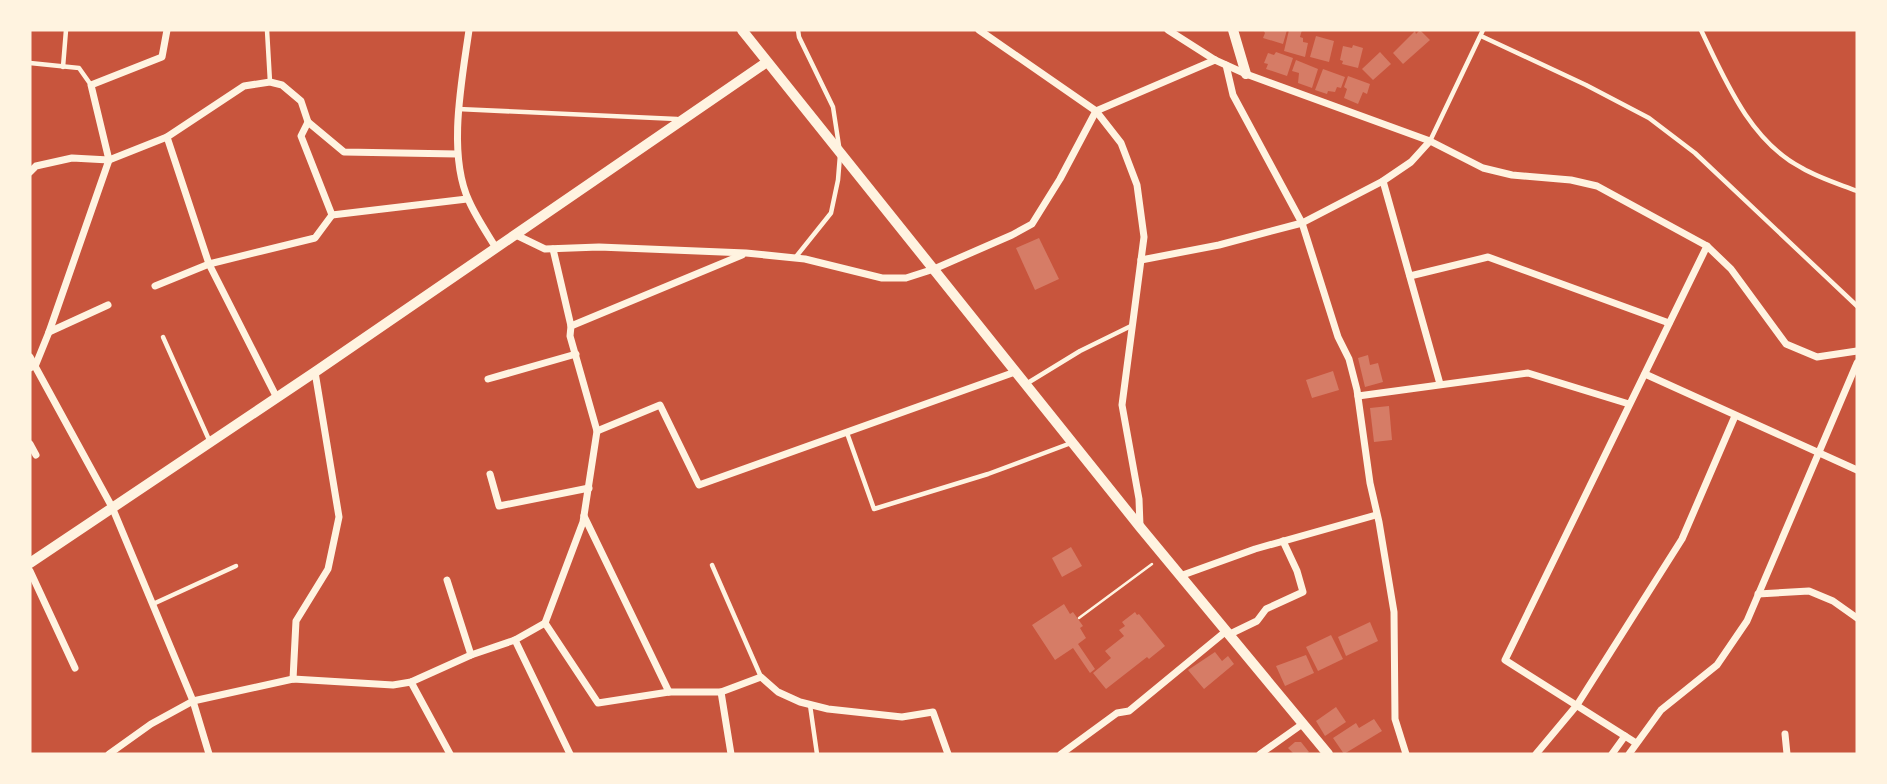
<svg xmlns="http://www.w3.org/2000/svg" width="1887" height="784" font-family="Figtree,sans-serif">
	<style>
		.building { fill: #d67c66 }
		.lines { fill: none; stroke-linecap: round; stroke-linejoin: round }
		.path { stroke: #fff3e0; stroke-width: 2.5 }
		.service { stroke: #fff3e0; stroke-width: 4.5 }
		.minor { stroke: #fff3e0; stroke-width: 7 }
		.tertiary { stroke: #fff3e0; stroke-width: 10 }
	</style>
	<rect width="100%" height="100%" fill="#c8553d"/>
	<!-- building -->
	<g class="building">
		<polygon points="1263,30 1287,30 1283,44 1263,38 1265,33"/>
		<polygon points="1289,30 1302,30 1300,37 1303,38 1303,42 1308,43 1305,57 1284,51"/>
		<polygon points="1420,30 1430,40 1403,64 1393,53 1415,31 1416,34"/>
		<polygon points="1316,36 1334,41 1329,62 1310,57"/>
		<polygon points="1353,45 1363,48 1358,68 1342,64 1343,61 1340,60 1343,46 1352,48"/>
		<polygon points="1276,52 1293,58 1287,76 1266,69 1268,64 1264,63 1268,53 1274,55"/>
		<polygon points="1380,52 1391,64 1373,80 1362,69"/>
		<polygon points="1296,60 1318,69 1312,88 1298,83 1299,73 1292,71"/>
		<polygon points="1323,69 1345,77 1341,88 1337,87 1335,92 1328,91 1327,94 1315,90"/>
		<polygon points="1348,76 1370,84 1367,94 1363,92 1358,104 1344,98 1347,89 1344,87"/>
		<polygon points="1039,238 1059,279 1035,290 1016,248"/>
		<polygon points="1368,355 1370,365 1378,363 1383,382 1365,387 1358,358"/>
		<polygon points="1333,371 1339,390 1312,398 1306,380"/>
		<polygon points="1389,406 1392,440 1374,442 1370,408"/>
		<polygon points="1071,547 1082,566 1062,577 1052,558"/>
		<polygon points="1064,604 1070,614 1073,612 1083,626 1080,628 1086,638 1078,644 1095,669 1090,673 1073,648 1055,660 1032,625"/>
		<polygon points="1135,612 1137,615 1139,614 1165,646 1149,659 1147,657 1106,689 1093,673 1111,658 1105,651 1124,636 1119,630 1125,626 1122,622"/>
		<polygon points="1370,622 1378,641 1346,656 1338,637"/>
		<polygon points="1331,635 1343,659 1318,671 1306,647"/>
		<polygon points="1215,652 1222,661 1228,656 1234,664 1204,689 1188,670"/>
		<polygon points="1306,655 1314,673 1285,686 1276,666"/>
		<polygon points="1336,707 1346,722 1325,736 1316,721"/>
		<polygon points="1374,719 1382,731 1344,754 1333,738 1356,723 1359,728"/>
		<polygon points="1295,742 1301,742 1309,752 1305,754 1294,754 1288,748"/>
	</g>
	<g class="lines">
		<!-- path -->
		<polyline class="path" points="1079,618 1152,564"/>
		<!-- service -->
		<g class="service">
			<polyline points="267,30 270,82"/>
			<polyline points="798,30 799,37 833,107 839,146"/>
			<path d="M1701,30C1725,80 1750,141 1802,168C1819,178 1839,184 1857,191"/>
			<polyline points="1481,36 1586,85 1649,118 1695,153 1857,306"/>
			<polyline points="30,63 79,68 91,85"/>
			<polyline points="63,67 66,30"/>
			<polyline points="458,109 677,119"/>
			<polyline points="1430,141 1483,30"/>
			<polyline points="795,258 831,213 838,180 840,155"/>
			<polyline points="163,337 210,442"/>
			<polyline points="1026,384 1080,351 1131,326"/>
			<polyline points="847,433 874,509 988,474 1071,443"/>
			<polyline points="712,565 761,677"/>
			<polyline points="153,604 236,566"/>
			<polyline points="810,705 817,754"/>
		</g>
		<!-- minor -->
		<g class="minor">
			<path d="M469,30C462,80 447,154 469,201C476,217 487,233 496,248"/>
			<polyline points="979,30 1096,111 1121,143 1137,185 1144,237 1122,405 1139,499 1140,526"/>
			<polyline points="1168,30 1215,60 1246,74 1430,141 1483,168 1512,175 1571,180 1597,186 1707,246 1731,269 1786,344 1817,357 1857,351"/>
			<polyline points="1226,65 1233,95 1302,223 1338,337 1349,359 1357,390 1370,483 1379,522 1394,612 1395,719 1406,754"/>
			<polyline points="308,122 344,152 457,154"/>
			<polyline points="30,172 36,166 72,158 109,160 167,137"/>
			<polyline points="1383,181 1440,384"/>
			<polyline points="332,215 467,199"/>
			<polyline points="516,235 545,249 599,247 746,253 805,259 882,278 906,278 934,269 1012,235 1032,224 1060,179 1096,111 1215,60"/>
			<polyline points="1141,260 1219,245 1302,223 1383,181 1411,162 1430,141"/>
			<polyline points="1410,276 1488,257 1669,323"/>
			<polyline points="155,286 209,264 315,238 332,215 301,136 308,122 301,101 282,85 270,82 244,86 167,137 209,264 277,398"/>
			<polyline points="571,326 742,255"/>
			<polyline points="49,332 109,160 91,85 162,57 167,30"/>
			<polyline points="30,357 112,507 193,701 209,754"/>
			<polyline points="30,368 36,364 49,332 108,305"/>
			<polyline points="1645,374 1857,470"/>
			<polyline points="488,379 576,354"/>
			<polyline points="1358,396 1528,373 1629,404"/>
			<polyline points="597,431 660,405 699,485 1015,372"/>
			<polyline points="30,444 36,455"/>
			<polyline points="490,474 499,506 589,488"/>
			<polyline points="584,516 669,692"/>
			<polyline points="30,571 75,668"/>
			<polyline points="1180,576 1255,549 1376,515"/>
			<polyline points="447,580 471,655"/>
			<polyline points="1758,594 1809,591 1833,601 1857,618"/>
			<polyline points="545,623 598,703 669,692 721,692 761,677 778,692 800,702 828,709 902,717 933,712 948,754"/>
			<polyline points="1228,635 1257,621 1266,609 1303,592 1297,571 1283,541"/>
			<polyline points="515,640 570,754"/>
			<polyline points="293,679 296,621 328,569 339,517 315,372"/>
			<polyline points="411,682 450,754"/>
			<polyline points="721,692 731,754"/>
			<polyline points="1785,734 1787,754"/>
			<polyline points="1636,743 1505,660 1707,246"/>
			<polyline points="109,754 151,724 193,701 293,679 393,685 411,682 471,655 515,640 545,623 583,522 597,431 570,336 571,326 553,249"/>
			<polyline points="1061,754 1117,713 1129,711 1225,632"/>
			<polyline points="1260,754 1301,725"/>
			<polyline points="1536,754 1577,705 1682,539 1735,416"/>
			<polyline points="1612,754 1625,736"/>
			<polyline points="1629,754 1661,710 1717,665 1747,621 1857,363"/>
		</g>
		<!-- tertiary -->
		<g class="tertiary">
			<polyline points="742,30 1140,527 1328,754"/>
			<polyline points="1233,30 1246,74"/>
			<polyline points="30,563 315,372 767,62"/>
		</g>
	</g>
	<!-- border -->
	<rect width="1887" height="784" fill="none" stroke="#fff3e0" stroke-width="63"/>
</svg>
